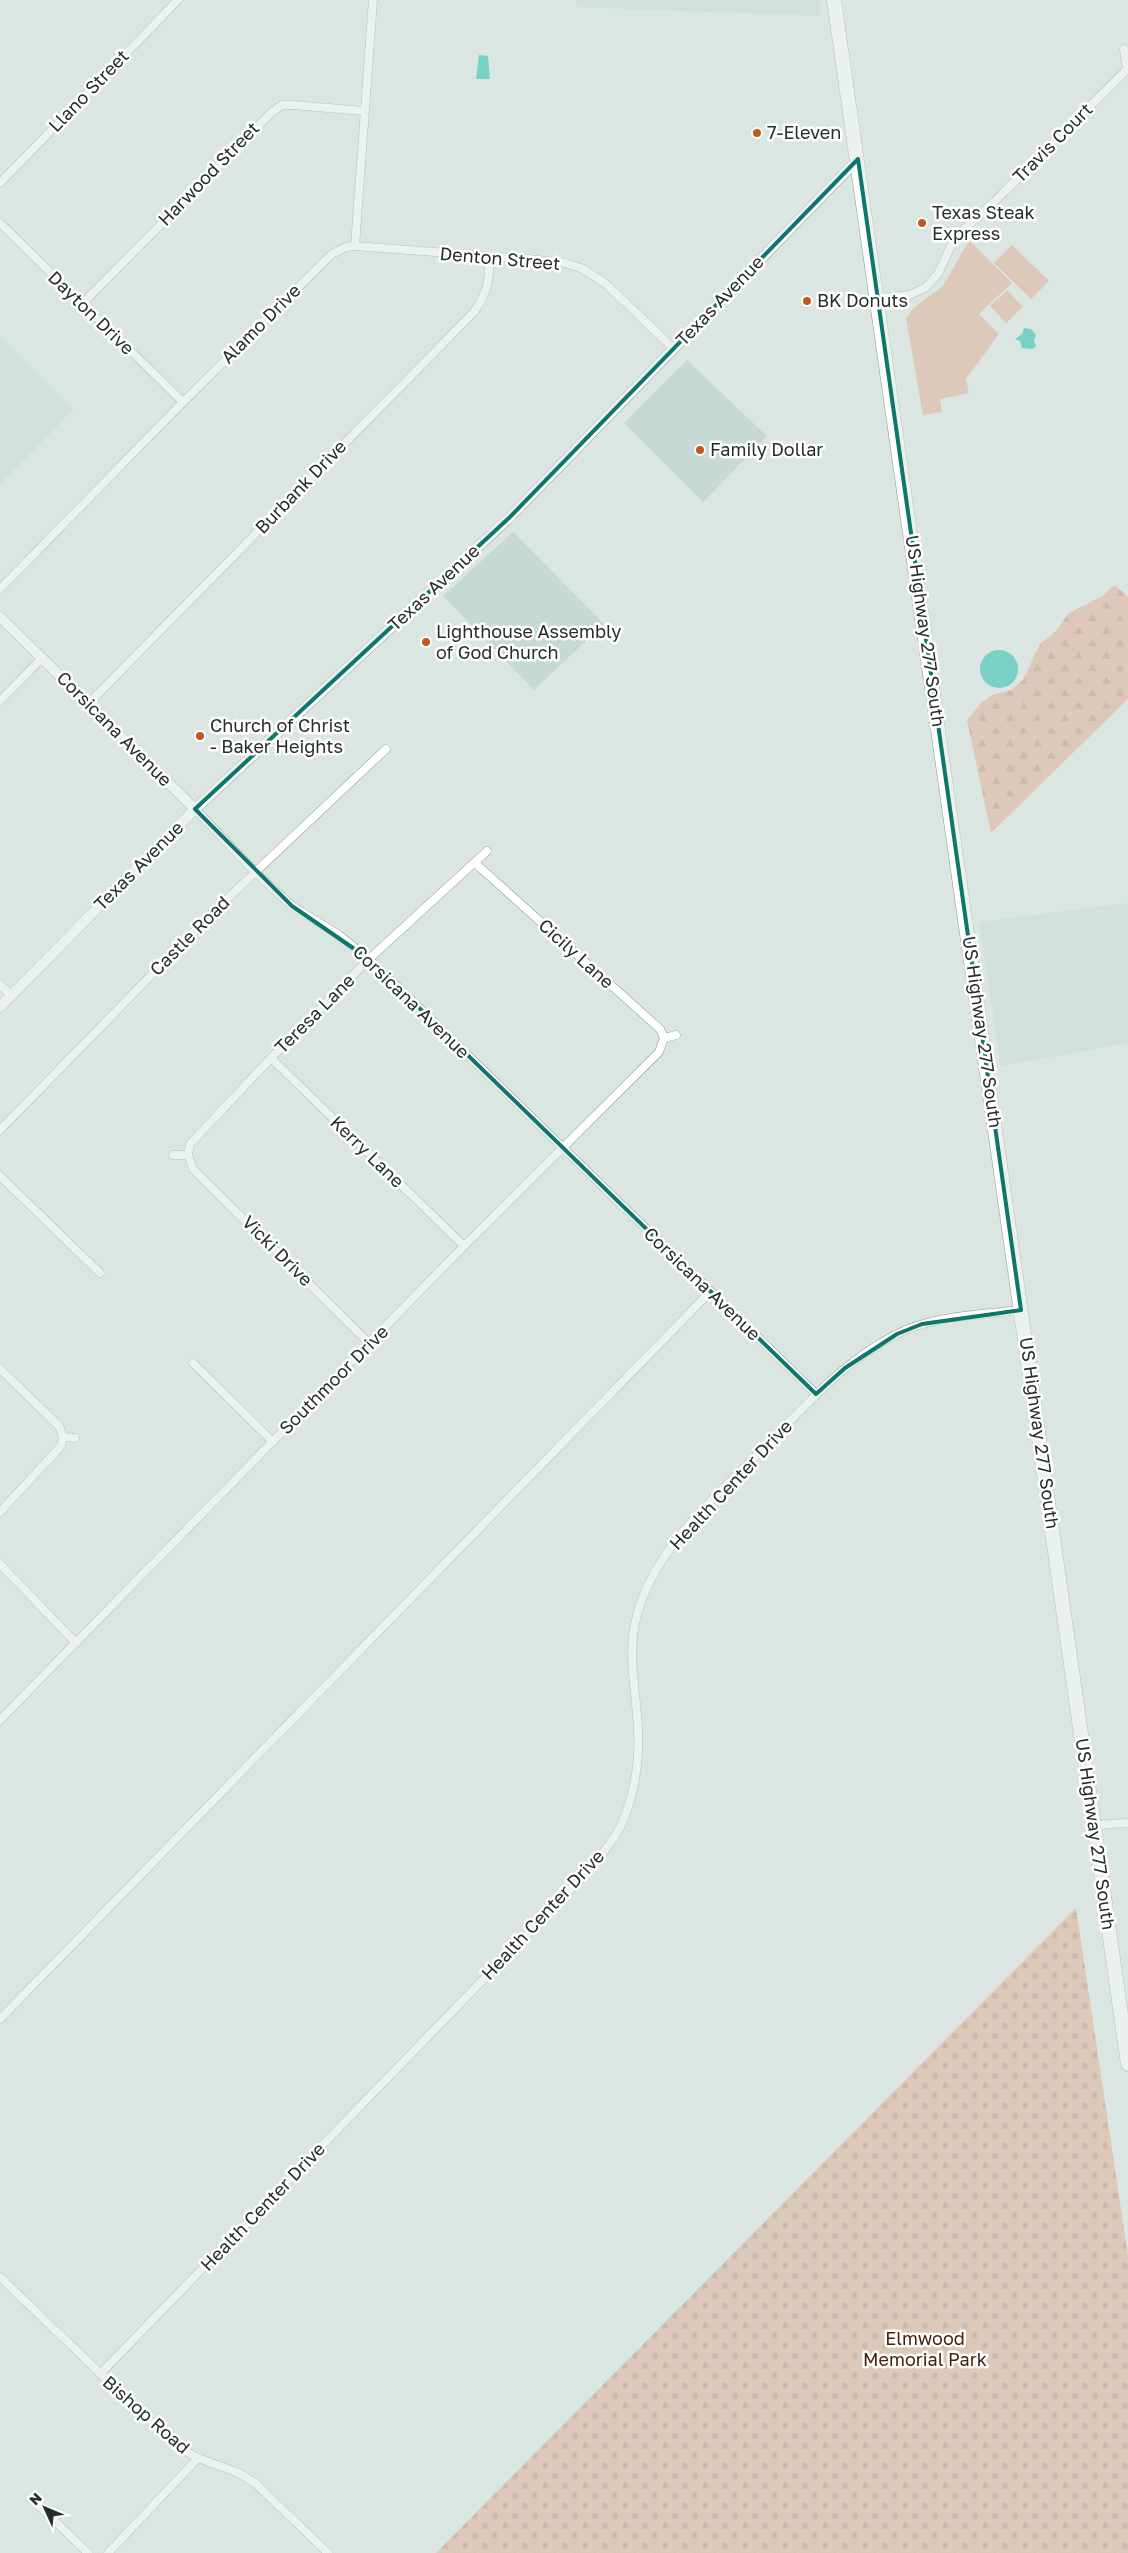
<svg xmlns="http://www.w3.org/2000/svg" width="1128" height="2553" font-family="'Golos Text',sans-serif">
	<style>
		.built { fill: #c6d9d4 }
		.green { fill: #e1a588 }
		.forest { fill: url(#forest-firs) }
		.cemetery { fill: url(#cemetery-stones) }
		.water { fill: #01b9a0 }
		.lines { fill: none; stroke-linecap: round; stroke-linejoin: round }
		.minor-casing { stroke: #8e9794; stroke-width: 9 }
		.tertiary-casing { stroke: #8e9794; stroke-width: 11 }
		.trunk-casing { stroke: #8e9794; stroke-width: 15 }
		.minor { stroke: #fff; stroke-width: 8 }
		.tertiary { stroke: #fff; stroke-width: 10 }
		.trunk { stroke: #fff; stroke-width: 14 }
		.marked { fill: none; stroke: #0f766e; stroke-width: 4; stroke-linejoin: round }
		.poi-dot { fill: #bd5b22; stroke: #fff; stroke-width: 2 }
		.labels { text-anchor: middle; stroke-width: 5; stroke-linejoin: round; paint-order: stroke }
		.street-label { font-size: 18px; fill: #282c2b; stroke: #fff }
		.poi-label { font-size: 18px; fill: #282c2b; stroke: #fff; text-anchor: start }
		.park-label { font-size: 18px; fill: #45210e; stroke: #fff }
	</style>
	<defs>
		<pattern id="forest-firs" width="22" height="20" patternUnits="userSpaceOnUse" patternTransform="scale(1.25)"><rect width="22" height="20" fill="#e1a588"/><path d="M5 1l3.5 6h-7zM16 11l3.5 6h-7z" fill="#b6876f"/></pattern>
		<pattern id="cemetery-stones" width="16" height="16" patternUnits="userSpaceOnUse" patternTransform="scale(1.25)"><rect width="16" height="16" fill="#e1a588"/><path d="M2 7V4a2 2 0 0 1 4 0v3zM10 15v-3a2 2 0 0 1 4 0v3z" fill="#b6876f"/></pattern>
	</defs>
	<rect width="100%" height="100%" fill="#dbe5e2"/>
	<!-- built -->
	<g class="built">
		<polygon points="576,0 819,0 821,16 576,7"/>
		<polygon points="0,335 74,409 0,484"/>
		<polygon points="687,360 767,436 703,502 624,423"/>
		<polygon points="513,532 604,624 534,690 443,596"/>
		<polygon points="1128,903 1128,1043 1001,1066 979,922"/>
	</g>
	<!-- green -->
	<g class="green">
		<polygon points="969,240 1012,283 979,314 999,334 966,379 969,393 940,399 942,412 923,415 906,318 914,308 943,286"/>
		<polygon points="1012,245 1049,281 1031,299 994,263"/>
		<polygon points="1007,290 1023,307 1006,323 990,306"/>
	</g>
	<!-- forest -->
	<polygon class="forest" points="1115,585 1128,597 1128,699 991,833 967,720 981,703 992,695 1011,690 1023,680 1040,644 1056,631 1068,614 1102,596"/>
	<!-- cemetery -->
	<polygon class="cemetery" points="1076,1908 1128,2256 1128,2553 436,2553"/>
	<!-- water -->
	<g class="water">
		<polygon points="479,55 488,56 490,79 476,79"/>
		<polygon points="1024,328 1031,329 1036,335 1034,341 1036,346 1033,349 1022,348 1020,341 1015,339 1022,334"/>
		<circle cx="999" cy="669" r="19"/>
	</g>
	<g class="lines">
		<!-- minor casing -->
		<g class="minor-casing">
			<g id="minor">
				<polyline points="0,183 178,0"/>
				<polyline points="0,223 183,402"/>
				<polyline points="355,246 528,259 565,263 581,268 605,283 674,349"/>
				<polyline points="878,298 910,295 926,287 938,274 951,246 960,233 994,202 1127,69 1124,49"/>
				<polyline points="82,304 272,112 282,105 293,105 364,111"/>
				<polyline points="0,589 183,402 332,254 346,247 355,246 373,0"/>
				<polyline points="0,701 42,658"/>
				<path d="M88,704L474,312C487,294 490,280 489,258"/>
				<polyline points="195,809 255,872 292,906 339,935 369,959 816,1394"/>
				<polyline points="475,863 660,1029 664,1038 676,1035"/>
				<polyline points="0,985 11,995"/>
				<polyline points="271,1058 464,1246"/>
				<polyline points="0,1130 214,911 386,749"/>
				<polyline points="173,1155 188,1155 190,1144 271,1058 369,959 487,851"/>
				<polyline points="188,1155 193,1169 370,1344"/>
				<polyline points="0,1176 100,1273"/>
				<polyline points="193,1363 273,1442"/>
				<polyline points="0,1369 59,1426 63,1437"/>
				<polyline points="0,1512 61,1446 63,1437 75,1438"/>
				<polyline points="0,1564 76,1643"/>
				<polyline points="0,1720 464,1246 659,1052 664,1038"/>
				<polyline points="1094,1825 1128,1823"/>
				<polyline points="0,2019 710,1292"/>
				<polyline points="0,2277 176,2446 198,2458 239,2473 255,2483 328,2553"/>
				<path d="M100,2374L577,1883C591,1867 606,1851 617,1833C633,1804 640,1764 638,1731C637,1693 626,1654 637,1615C655,1547 717,1495 765,1447C805,1406 844,1361 895,1335C933,1315 980,1315 1021,1310"/>
				<polyline points="40,2507 88,2553"/>
				<polyline points="108,2553 198,2458"/>
			</g>
		</g>
		<!-- tertiary casing -->
		<g class="tertiary-casing">
			<g id="tertiary">
				<polyline points="0,617 195,809"/>
				<polyline points="0,1007 195,809 510,517 858,159"/>
			</g>
		</g>
		<!-- trunk casing -->
		<g class="trunk-casing">
			<polyline id="trunk" points="834,0 1128,2064"/>
		</g>
		<!-- minor -->
		<use href="#minor" class="minor"/>
		<!-- tertiary -->
		<use href="#tertiary" class="tertiary"/>
		<!-- trunk -->
		<use href="#trunk" class="trunk"/>
	</g>
	<!-- marked area -->
	<path d="M0 0H1128V2553H0ZM858,159L1021,1310L922,1324L897,1334L845,1368L816,1394L369,959L292,906L195,809L510,517Z" fill="#dbe5e2" fill-opacity=".55" fill-rule="evenodd"/>
	<path class="marked" d="M858,159L1021,1310L922,1324L897,1334L845,1368L816,1394L369,959L292,906L195,809L510,517Z"/>
	<!-- markers -->
	<g class="poi-dot">
		<circle cx="757" cy="133" r="5"/>
		<circle cx="922" cy="223" r="5"/>
		<circle cx="807" cy="301" r="5"/>
		<circle cx="700" cy="450" r="5"/>
		<circle cx="426" cy="642" r="5"/>
		<circle cx="200" cy="736" r="5"/>
	</g>
	<g class="labels">
		<!-- street labels -->
		<g class="street-label">
			<text transform="translate(89 91) rotate(-46)" y="6">Llano Street</text>
			<text transform="translate(1053 143) rotate(-45)" y="6">Travis Court</text>
			<text transform="translate(209 174) rotate(-46)" y="6">Harwood Street</text>
			<text transform="translate(500 259) rotate(5)" y="6">Denton Street</text>
			<text transform="translate(720 301) rotate(-46)" y="6">Texas Avenue</text>
			<text transform="translate(91 313) rotate(44)" y="6">Dayton Drive</text>
			<text transform="translate(261 324) rotate(-45)" y="6">Alamo Drive</text>
			<text transform="translate(301 487) rotate(-46)" y="6">Burbank Drive</text>
			<text transform="translate(434 588) rotate(-43)" y="6">Texas Avenue</text>
			<text transform="translate(925 631) rotate(82)" y="6">US Highway 277 South</text>
			<text transform="translate(114 729) rotate(45)" y="6">Corsicana Avenue</text>
			<text transform="translate(139 866) rotate(-45)" y="6">Texas Avenue</text>
			<text transform="translate(190 936) rotate(-45)" y="6">Castle Road</text>
			<text transform="translate(576 954) rotate(42)" y="6">Cicily Lane</text>
			<text transform="translate(411 1002) rotate(44)" y="6">Corsicana Avenue</text>
			<text transform="translate(315 1014) rotate(-45)" y="6">Teresa Lane</text>
			<text transform="translate(982 1032) rotate(82)" y="6">US Highway 277 South</text>
			<text transform="translate(367 1152) rotate(44)" y="6">Kerry Lane</text>
			<text transform="translate(277 1251) rotate(45)" y="6">Vicki Drive</text>
			<text transform="translate(702 1284) rotate(44)" y="6">Corsicana Avenue</text>
			<text transform="translate(334 1380) rotate(-45)" y="6">Southmoor Drive</text>
			<text transform="translate(1039 1433) rotate(82)" y="6">US Highway 277 South</text>
			<text transform="translate(731 1485) rotate(-47)" y="6">Health Center Drive</text>
			<text transform="translate(1095 1834) rotate(82)" y="6">US Highway 277 South</text>
			<text transform="translate(543 1915) rotate(-47)" y="6">Health Center Drive</text>
			<text transform="translate(263 2207) rotate(-46)" y="6">Health Center Drive</text>
			<text transform="translate(146 2415) rotate(41)" y="6">Bishop Road</text>
		</g>
		<!-- poi labels -->
		<g class="poi-label">
			<text x="767" y="139">7-Eleven</text>
			<text x="932" y="219">Texas Steak<tspan x="932" dy="21">Express</tspan></text>
			<text x="817" y="307">BK Donuts</text>
			<text x="710" y="456">Family Dollar</text>
			<text x="436" y="638">Lighthouse Assembly<tspan x="436" dy="21">of God Church</tspan></text>
			<text x="210" y="732">Church of Christ<tspan x="210" dy="21">- Baker Heights</tspan></text>
		</g>
		<!-- park labels -->
		<g class="park-label">
			<text x="925" y="2345">Elmwood<tspan x="925" dy="21">Memorial Park</tspan></text>
		</g>
	</g>
	<!-- north arrow -->
	<g transform="translate(45 2508) rotate(314)" stroke="#ffffff" stroke-width="4" paint-order="stroke">
	<path d="M0-4L9 19L0 12L-9 19Z" fill="#282c2b"/>
	<text y="-8" font-size="14" font-weight="bold" text-anchor="middle" fill="#282c2b">N</text>
	</g>
</svg>
